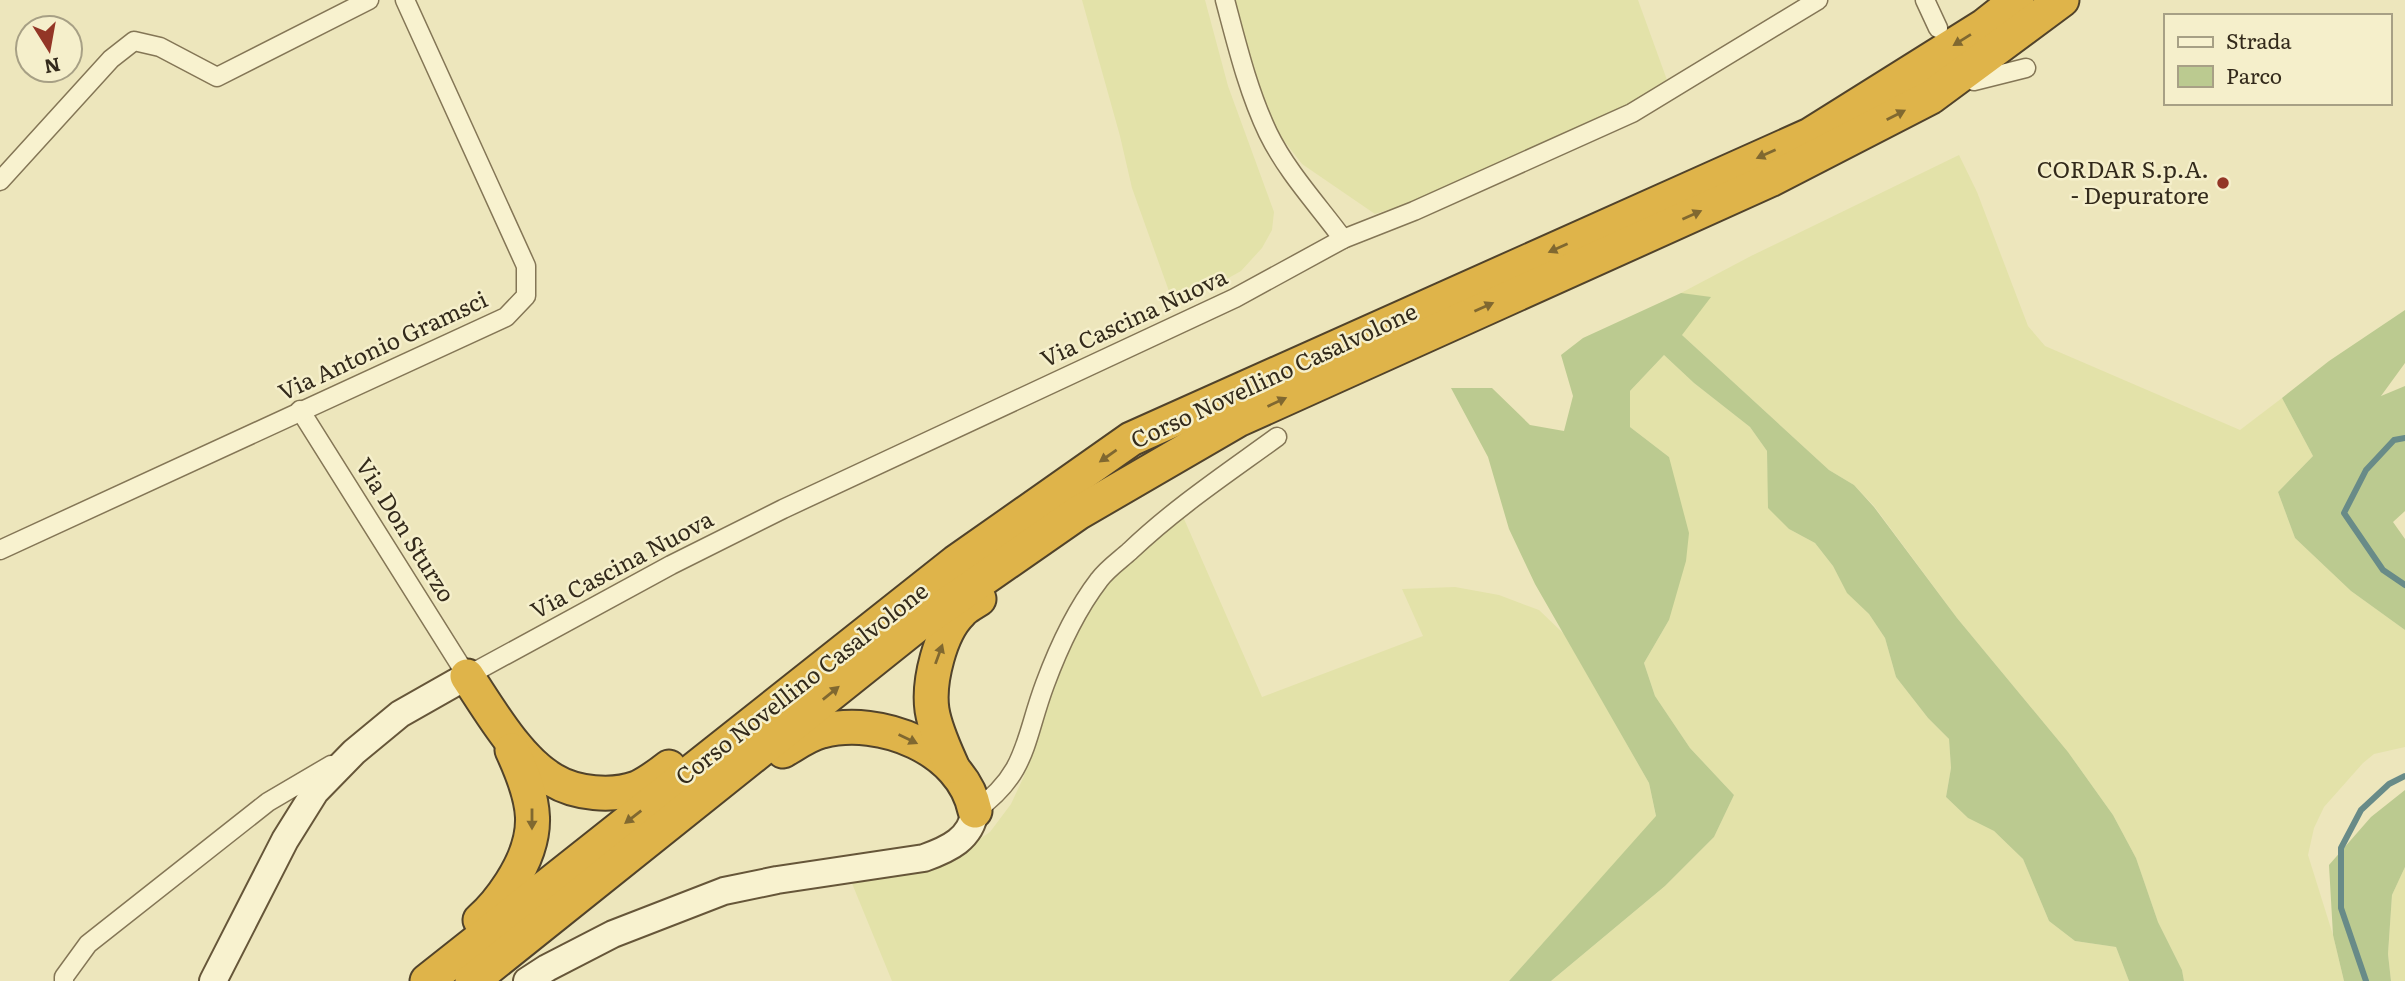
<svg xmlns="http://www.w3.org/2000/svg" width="2405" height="981" font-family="Literata,serif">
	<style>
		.farmland { fill: #e3e2a9 }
		.green { fill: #bbca90 }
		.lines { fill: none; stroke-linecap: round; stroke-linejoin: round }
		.stream { stroke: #688b88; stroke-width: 6 }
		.street-casing { stroke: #847656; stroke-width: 21 }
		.secondary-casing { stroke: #665639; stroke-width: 30 }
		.highway-casing { stroke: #51432b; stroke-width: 37 }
		.street { stroke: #f8f2cf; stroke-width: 18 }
		.secondary { stroke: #f8f2cf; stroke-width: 26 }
		.highway { stroke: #dfb44a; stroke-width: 33 }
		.oneway { fill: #806830 }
		.poi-dot { fill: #933626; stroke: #f5efcb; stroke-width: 2.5 }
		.labels { text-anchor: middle; stroke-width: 5; stroke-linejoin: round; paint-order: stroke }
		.poi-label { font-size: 23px; fill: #332a1b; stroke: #f5efcb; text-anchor: end }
		.street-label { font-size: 23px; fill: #332a1b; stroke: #f5efcb }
	</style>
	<rect width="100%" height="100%" fill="#ede6bc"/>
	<!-- farmland -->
	<g class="farmland">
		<polygon points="1082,0 1205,0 1228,86 1274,212 1272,230 1262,248 1241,271 1175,308 1132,188 1120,136"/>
		<polygon points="1231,0 1638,0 1667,80 1658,92 1425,198 1375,214 1302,164 1274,128 1253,83"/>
		<polygon points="1959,155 1977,192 2028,326 2045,346 2240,430 2282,398 2313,456 2278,492 2295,538 2351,591 2405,630 2405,747 2374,754 2363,763 2324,807 2314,828 2308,855 2333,935 2344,981 2184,981 2182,970 2158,922 2136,858 2113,815 2068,752 1957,618 1874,506 1854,485 1829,470 1682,335 1681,293 1751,256"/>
		<polygon points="1664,355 1694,383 1750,427 1767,451 1769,508 1789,529 1815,543 1833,566 1847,592 1869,614 1885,638 1896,677 1928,718 1949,739 1951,768 1946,797 1968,818 1994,831 2023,859 2049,921 2075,941 2116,947 2129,981 1551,981 1665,886 1714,837 1734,795 1690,748 1655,696 1644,663 1669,620 1669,457 1630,427 1630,391"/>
		<polygon points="1181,512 1262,697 1423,636 1402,589 1455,587 1499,595 1539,610 1564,634 1649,783 1656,817 1509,981 892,981 851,881 957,854 990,832 1011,804 1024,776 1039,722 1059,665 1083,615 1117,571"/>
		<polygon points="2405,867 2405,981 2391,981 2388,954 2392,895"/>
	</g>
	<!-- green -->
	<g class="green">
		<polygon points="1681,293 1711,297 1682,335 1829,470 1854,485 1874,507 1957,618 2068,752 2113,815 2136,858 2158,922 2182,970 2184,981 2129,981 2116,947 2075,941 2049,921 2023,859 1994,831 1968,818 1946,797 1951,768 1949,739 1928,718 1896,677 1885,638 1869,614 1847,593 1833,566 1815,543 1789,529 1768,508 1767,451 1750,427 1694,383 1664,355 1630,391 1630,427 1669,457 1689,533 1686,561 1669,620 1644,663 1655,696 1690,748 1734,795 1714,837 1665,886 1551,981 1509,981 1656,816 1649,783 1535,584 1509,529 1488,457 1451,388 1492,388 1530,425 1564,431 1573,396 1561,355 1583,338"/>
		<polygon points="2405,310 2405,363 2381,396 2405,386 2405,511 2393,522 2405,539 2405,630 2351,591 2295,538 2278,492 2313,456 2282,398 2329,361"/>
		<polygon points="2405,790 2405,867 2392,895 2388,954 2391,981 2344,981 2333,935 2329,865 2371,817"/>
	</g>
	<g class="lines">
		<!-- stream -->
		<g class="stream">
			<polyline points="2405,438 2394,440 2366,470 2344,513 2383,570 2405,585"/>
			<polyline points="2366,981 2341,908 2341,848 2361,810 2389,784 2405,776"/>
		</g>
		<!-- street casing -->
		<g class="street-casing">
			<g id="street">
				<path d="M1225,0C1237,45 1248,91 1268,133C1287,172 1318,205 1343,239"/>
				<polyline points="1925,0 1938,28"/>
				<polyline points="1974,81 2026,68"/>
				<polyline points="0,181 111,59 134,41 160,47 217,77 369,0"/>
				<polyline points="300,410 467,676 671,565 783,509 1235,298 1343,239 1414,211 1632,113 1818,0"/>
				<polyline points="0,550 506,317 526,296 526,266 405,0"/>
				<path d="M975,811C1028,773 1024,740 1045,684C1058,649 1076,610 1099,580C1107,569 1120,560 1130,551C1175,508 1226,474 1277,437"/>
				<polyline points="64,981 64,977 88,944 268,802 331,765"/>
			</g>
		</g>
		<!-- secondary casing -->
		<g class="secondary-casing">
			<g id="secondary">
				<polyline points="213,981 285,840 315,792 354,752 400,714 467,676"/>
				<path d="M527,981L547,968L613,934L724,891L777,880L924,858C949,849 971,839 975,811"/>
			</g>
		</g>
		<!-- highway casing -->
		<g class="highway-casing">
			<g id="highway">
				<path d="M467,676C489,709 518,760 553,780C576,794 612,797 637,788C648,783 660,774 669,767"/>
				<path d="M783,751C795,744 809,734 822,731C880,716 962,748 975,811"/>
				<path d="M952,766C944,748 935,729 932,710C928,682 940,632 961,612C965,607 973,603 979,599"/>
				<path d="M480,920C493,909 502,897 511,883C543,833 536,802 512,750"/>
				<polyline points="427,981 956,562 1131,439 1810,135 1984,26 2017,0"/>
				<polyline points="472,981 917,625 1078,513 1238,420 1770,180 1931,97 2062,0"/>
			</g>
		</g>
		<!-- street -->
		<use href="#street" class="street"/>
		<!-- secondary -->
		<use href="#secondary" class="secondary"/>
		<!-- highway -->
		<use href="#highway" class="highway"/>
	</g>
	<!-- one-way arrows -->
	<defs><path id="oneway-solid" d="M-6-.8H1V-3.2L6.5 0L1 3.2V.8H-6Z" transform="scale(1.75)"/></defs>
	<g class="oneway">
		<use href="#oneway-solid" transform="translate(1962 40) rotate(148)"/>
		<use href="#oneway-solid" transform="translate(1896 115) rotate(-27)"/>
		<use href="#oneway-solid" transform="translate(1766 154) rotate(156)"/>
		<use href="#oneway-solid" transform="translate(1692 215) rotate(-24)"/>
		<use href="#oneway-solid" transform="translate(1558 248) rotate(156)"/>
		<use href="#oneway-solid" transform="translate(1484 307) rotate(-24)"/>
		<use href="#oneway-solid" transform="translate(1277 402) rotate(-25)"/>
		<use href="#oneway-solid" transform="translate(1108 456) rotate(145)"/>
		<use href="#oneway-solid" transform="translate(939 654) rotate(-70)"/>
		<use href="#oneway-solid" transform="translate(831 693) rotate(-39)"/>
		<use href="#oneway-solid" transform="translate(908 739) rotate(26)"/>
		<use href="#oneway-solid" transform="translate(633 817) rotate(142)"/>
		<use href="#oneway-solid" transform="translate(532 819) rotate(90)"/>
	</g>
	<!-- markers -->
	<circle class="poi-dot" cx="2223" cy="183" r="7"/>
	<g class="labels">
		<!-- poi labels -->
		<g class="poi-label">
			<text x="2209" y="178">CORDAR S.p.A.<tspan x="2209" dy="26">- Depuratore</tspan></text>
		</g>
		<!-- street labels -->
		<g class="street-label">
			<text transform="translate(1134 318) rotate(-25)" y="8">Via Cascina Nuova</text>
			<text transform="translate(383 346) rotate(-25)" y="8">Via Antonio Gramsci</text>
			<text transform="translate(1274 376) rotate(-25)" y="8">Corso Novellino Casalvolone</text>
			<text transform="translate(405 530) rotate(58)" y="8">Via Don Sturzo</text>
			<text transform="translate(622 565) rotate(-28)" y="8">Via Cascina Nuova</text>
			<text transform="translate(802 684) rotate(-38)" y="8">Corso Novellino Casalvolone</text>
		</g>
	</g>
	<!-- legend -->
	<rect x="2164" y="14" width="228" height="91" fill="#f5efcb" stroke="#a7a085" stroke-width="2"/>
	<rect x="2178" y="37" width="35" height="10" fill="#f8f2cf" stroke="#a7a085" stroke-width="2"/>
	<text x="2226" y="49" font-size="21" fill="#332a1b">Strada</text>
	<rect x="2178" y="66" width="35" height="21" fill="#bbca90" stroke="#a7a085" stroke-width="2"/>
	<text x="2226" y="84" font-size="21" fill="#332a1b">Parco</text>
	<!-- north arrow -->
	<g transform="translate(49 49) rotate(169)"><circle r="33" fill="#f5efcb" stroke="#a7a085" stroke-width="2"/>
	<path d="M0-5L12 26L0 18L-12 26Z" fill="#933626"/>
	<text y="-10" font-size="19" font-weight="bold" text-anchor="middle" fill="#332a1b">N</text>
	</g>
</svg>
